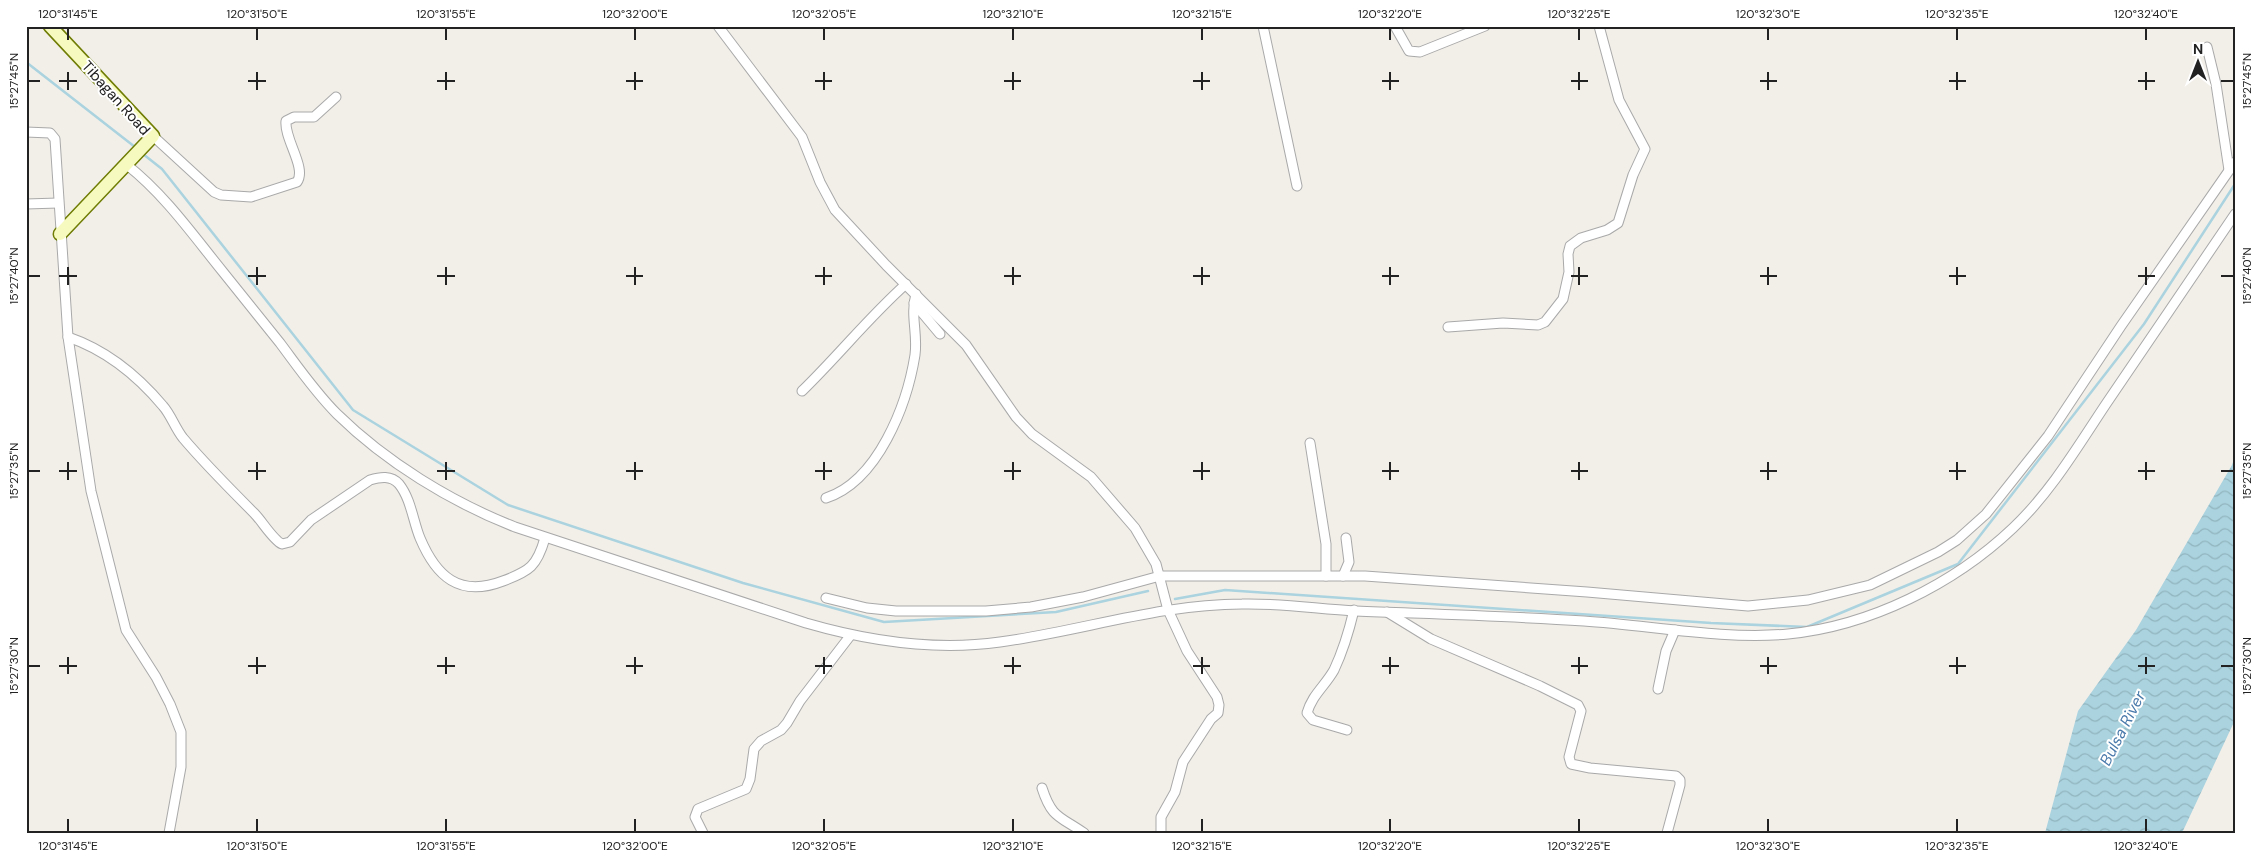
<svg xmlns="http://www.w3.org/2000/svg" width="2261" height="859" font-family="'DM Sans',sans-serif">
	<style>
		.water { fill: url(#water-waves) }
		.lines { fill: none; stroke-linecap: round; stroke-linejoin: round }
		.stream { stroke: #aad3df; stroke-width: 2.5 }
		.street-casing { stroke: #a9a9a9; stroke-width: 11 }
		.secondary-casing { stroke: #707d05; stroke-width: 15 }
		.street { stroke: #fff; stroke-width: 9 }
		.secondary { stroke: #f7fabf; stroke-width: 12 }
		.ticks { fill: none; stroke: #222; stroke-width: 2 }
		.labels { text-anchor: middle; stroke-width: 4; stroke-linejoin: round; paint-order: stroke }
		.street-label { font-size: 15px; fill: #222; stroke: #fff }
		.water-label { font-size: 16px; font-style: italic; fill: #4a7aab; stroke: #fff }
		.neatline { fill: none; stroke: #222; stroke-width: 2 }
		.ticks-label { font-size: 12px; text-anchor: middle; fill: #222 }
	</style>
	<defs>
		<pattern id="water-waves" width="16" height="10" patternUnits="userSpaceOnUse" patternTransform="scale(1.25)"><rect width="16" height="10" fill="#aad3df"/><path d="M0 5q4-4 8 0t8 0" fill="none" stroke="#92b5bf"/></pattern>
	</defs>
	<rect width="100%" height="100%" fill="#f2efe9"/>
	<!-- water -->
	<polygon class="water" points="2235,456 2235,720 2182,833 2045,833 2078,711 2136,630 2232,465"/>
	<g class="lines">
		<!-- stream -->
		<g class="stream">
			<polyline points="26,62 135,147"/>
			<polyline points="143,154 162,169 353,410 508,505 743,583 884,622 1056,612 1148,591"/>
			<polyline points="1175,599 1225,590 1711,623 1807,627 1958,564 2144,324 2235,184"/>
		</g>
		<!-- street casing -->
		<g class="street-casing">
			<g id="street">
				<polyline points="718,26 802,137 820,182 835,210 886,265 966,345 1016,417 1032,434 1091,477 1135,528 1156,564 1168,610 1187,651 1217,697 1219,705 1218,713 1211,719 1183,762 1175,792 1161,817 1161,833"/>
				<polyline points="1263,26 1297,186"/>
				<polyline points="1396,28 1409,51 1420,52 1485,26"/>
				<polyline points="2207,47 2216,84 2229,170"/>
				<polyline points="26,132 50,133 55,139 68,337 91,491 126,630 156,677 170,704 181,732 181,767 169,833"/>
				<path d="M153,136L214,192L221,195L251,197L297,182C307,168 284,139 286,121L294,117H314L336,97"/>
				<path d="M127,165C165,195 193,235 223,272C242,296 261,319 280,343C298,367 315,392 337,414C386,462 451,502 515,527L806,623C868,641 936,651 1000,642C1081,631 1160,604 1242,604C1280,603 1318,609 1356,611C1432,614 1508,616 1584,621C1649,625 1723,640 1788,634C1870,626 1954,584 2013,528C2051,492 2078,446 2106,404C2149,341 2192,278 2235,214"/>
				<polyline points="26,204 58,203"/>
				<polyline points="914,303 940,334"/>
				<polyline points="1448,327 1503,323 1538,325 1545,322 1563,299 1569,272 1568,254 1570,246 1581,238 1607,230 1618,223 1633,175 1645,149 1619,100 1599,26"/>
				<path d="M68,337C106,350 137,375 163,406C171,415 175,428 183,438C205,464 230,489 254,513C262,521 273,540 282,544L290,542L311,520L370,480C380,477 391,475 399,484C411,499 413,521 420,538C436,576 459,598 503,581C530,571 537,566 545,538"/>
				<path d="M802,391C838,356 869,317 906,284"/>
				<polyline points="1310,443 1326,544 1326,576"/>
				<path d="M826,498C878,481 907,405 915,355C918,334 910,315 916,294"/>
				<polyline points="1343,576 1349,562 1346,538"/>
				<polyline points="826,598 867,608 896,611 986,611 1031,607 1083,597 1160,576 1365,576 1587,592 1748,606 1808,600 1870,585 1938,552 1957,540 1986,514 2048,436 2121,326 2235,162"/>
				<polyline points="1387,612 1431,639 1540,686 1578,705 1581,711 1569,757 1571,764 1590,768 1676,776 1680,780 1680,785 1667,833"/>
				<polyline points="1658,689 1666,651 1675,630"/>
				<path d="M1347,730L1313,720L1307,713C1312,695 1325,686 1334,670C1343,651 1349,631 1354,610"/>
				<path d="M1042,788C1052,819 1060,816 1084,833"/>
				<polyline points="703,833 695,817 698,809 746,789 750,779 754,749 761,741 781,730 787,723 800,701 850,636"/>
			</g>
		</g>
		<!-- secondary casing -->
		<g class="secondary-casing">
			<polyline id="secondary" points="50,26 153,136 60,234"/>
		</g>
		<!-- street -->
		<use href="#street" class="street"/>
		<!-- secondary -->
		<use href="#secondary" class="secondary"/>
	</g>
	<!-- ticks -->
	<path class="ticks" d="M68,28V40M257,28V40M446,28V40M635,28V40M824,28V40M1013,28V40M1202,28V40M1390,28V40M1579,28V40M1768,28V40M1957,28V40M2146,28V40M68,72V90M257,72V90M446,72V90M635,72V90M824,72V90M1013,72V90M1202,72V90M1390,72V90M1579,72V90M1768,72V90M1957,72V90M2146,72V90M28,81H40M59,81H77M248,81H266M437,81H455M626,81H643M815,81H832M1004,81H1021M1193,81H1210M1382,81H1399M1571,81H1588M1760,81H1777M1949,81H1966M2138,81H2155M2221,81H2234M68,267V285M257,267V285M446,267V285M635,267V285M824,267V285M1013,267V285M1202,267V285M1390,267V285M1579,267V285M1768,267V285M1957,267V285M2146,267V285M28,276H40M59,276H77M248,276H266M437,276H455M626,276H643M815,276H832M1004,276H1021M1193,276H1210M1382,276H1399M1571,276H1588M1760,276H1777M1949,276H1966M2138,276H2155M2221,276H2234M68,462V480M257,462V480M446,462V480M635,462V480M824,462V480M1013,462V480M1202,462V480M1390,462V480M1579,462V480M1768,462V480M1957,462V480M2146,462V480M28,471H40M59,471H77M248,471H266M437,471H455M626,471H643M815,471H832M1004,471H1021M1193,471H1210M1382,471H1399M1571,471H1588M1760,471H1777M1949,471H1966M2138,471H2155M2221,471H2234M68,657V674M257,657V674M446,657V674M635,657V674M824,657V674M1013,657V674M1202,657V674M1390,657V674M1579,657V674M1768,657V674M1957,657V674M2146,657V674M28,666H40M59,666H77M248,666H266M437,666H455M626,666H643M815,666H832M1004,666H1021M1193,666H1210M1382,666H1399M1571,666H1588M1760,666H1777M1949,666H1966M2138,666H2155M2221,666H2234M68,819V832M257,819V832M446,819V832M635,819V832M824,819V832M1013,819V832M1202,819V832M1390,819V832M1579,819V832M1768,819V832M1957,819V832M2146,819V832"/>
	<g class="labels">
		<!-- street labels -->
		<g class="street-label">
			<text transform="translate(116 98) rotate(48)" y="5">Tibagan Road</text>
		</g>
		<!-- water labels -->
		<g class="water-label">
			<text transform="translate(2122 728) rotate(-63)" y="6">Bulsa River</text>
		</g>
	</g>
	<!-- border -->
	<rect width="2261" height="859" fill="none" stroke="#ffffff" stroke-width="55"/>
	<!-- north arrow -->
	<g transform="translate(2198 62)" stroke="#ffffff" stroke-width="4" paint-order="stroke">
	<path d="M0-4L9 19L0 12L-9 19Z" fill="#222222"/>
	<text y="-8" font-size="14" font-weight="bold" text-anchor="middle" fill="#222222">N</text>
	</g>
	<rect x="28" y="28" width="2206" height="804" class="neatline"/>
	<g class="ticks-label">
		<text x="68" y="18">120°31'45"E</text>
		<text x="257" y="18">120°31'50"E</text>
		<text x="446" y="18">120°31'55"E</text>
		<text x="635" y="18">120°32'00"E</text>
		<text x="824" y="18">120°32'05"E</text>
		<text x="1013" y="18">120°32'10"E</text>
		<text x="1202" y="18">120°32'15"E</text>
		<text x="1390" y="18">120°32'20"E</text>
		<text x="1579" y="18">120°32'25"E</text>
		<text x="1768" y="18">120°32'30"E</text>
		<text x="1957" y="18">120°32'35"E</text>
		<text x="2146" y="18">120°32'40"E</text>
		<text transform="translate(14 81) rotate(-90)" y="4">15°27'45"N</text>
		<text transform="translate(2247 81) rotate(-90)" y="4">15°27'45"N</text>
		<text transform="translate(14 276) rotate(-90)" y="4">15°27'40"N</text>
		<text transform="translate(2247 276) rotate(-90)" y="4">15°27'40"N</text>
		<text transform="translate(14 471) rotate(-90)" y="4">15°27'35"N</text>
		<text transform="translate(2247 471) rotate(-90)" y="4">15°27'35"N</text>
		<text transform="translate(14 666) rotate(-90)" y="4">15°27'30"N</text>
		<text transform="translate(2247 666) rotate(-90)" y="4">15°27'30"N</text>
		<text x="68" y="850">120°31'45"E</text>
		<text x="257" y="850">120°31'50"E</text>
		<text x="446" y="850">120°31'55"E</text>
		<text x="635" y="850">120°32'00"E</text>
		<text x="824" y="850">120°32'05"E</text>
		<text x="1013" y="850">120°32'10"E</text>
		<text x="1202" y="850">120°32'15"E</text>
		<text x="1390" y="850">120°32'20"E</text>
		<text x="1579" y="850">120°32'25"E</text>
		<text x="1768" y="850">120°32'30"E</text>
		<text x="1957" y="850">120°32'35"E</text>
		<text x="2146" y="850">120°32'40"E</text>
	</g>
</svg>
